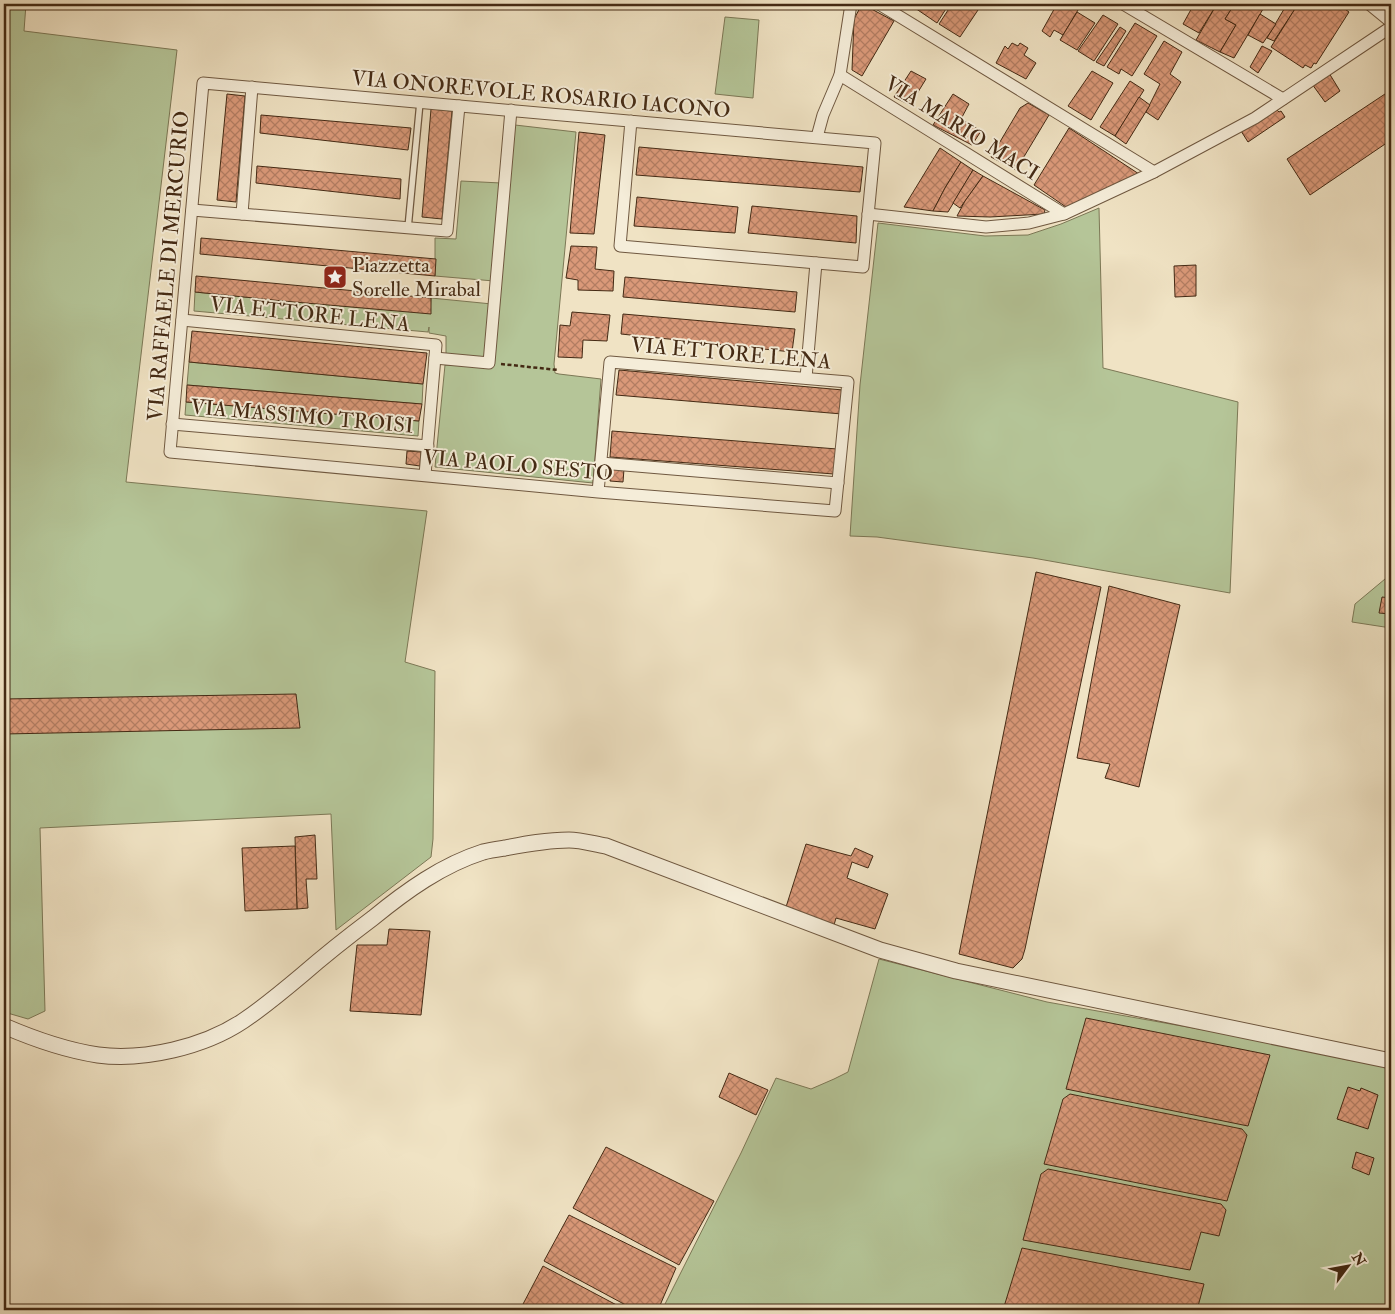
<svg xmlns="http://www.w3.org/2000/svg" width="1395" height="1314" font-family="'IM FELL Double Pica',serif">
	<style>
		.green { fill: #b5c598; stroke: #7c7856 }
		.building { fill: url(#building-cross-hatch); stroke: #442a14 }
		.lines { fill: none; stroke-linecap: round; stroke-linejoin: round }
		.service-casing { stroke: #6f5840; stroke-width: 8 }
		.minor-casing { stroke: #6f5840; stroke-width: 13 }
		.tertiary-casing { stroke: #6f5840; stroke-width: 17 }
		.path { stroke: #442a14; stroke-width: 2.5; stroke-dasharray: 4 2.5; stroke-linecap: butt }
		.service { stroke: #f5edd9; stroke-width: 5.5 }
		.minor { stroke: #f5edd9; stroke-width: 11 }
		.tertiary { stroke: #f5edd9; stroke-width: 15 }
		.labels { text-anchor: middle; stroke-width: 4; stroke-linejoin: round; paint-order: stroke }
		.street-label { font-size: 21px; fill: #442a14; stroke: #f5edd9 }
		.poi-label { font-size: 21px; fill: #442a14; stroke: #f5edd9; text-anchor: start }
	</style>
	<defs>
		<pattern id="building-cross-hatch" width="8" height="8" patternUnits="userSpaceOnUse" patternTransform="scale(1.25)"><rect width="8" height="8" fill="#da9979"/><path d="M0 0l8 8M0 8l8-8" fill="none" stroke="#b27d62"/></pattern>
	</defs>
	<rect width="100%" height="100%" fill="#f0e3c4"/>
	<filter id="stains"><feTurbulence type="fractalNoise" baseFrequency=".004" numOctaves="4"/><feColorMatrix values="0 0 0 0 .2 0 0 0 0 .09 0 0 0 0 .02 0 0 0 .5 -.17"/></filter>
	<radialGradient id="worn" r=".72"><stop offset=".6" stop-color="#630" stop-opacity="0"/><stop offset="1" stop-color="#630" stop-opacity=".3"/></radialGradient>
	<!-- green -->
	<g class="green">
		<polygon points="4,4 26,4 24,31 177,50 126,482 427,511 405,662 435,671 433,839 431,857 336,930 331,814 40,828 45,1011 28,1019 4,1012"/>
		<polygon points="725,17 759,20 753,98 715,94"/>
		<polygon points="515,125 576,132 554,364 555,373 559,374 601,379 593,483 435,467 445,365 490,366"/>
		<polygon points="461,181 501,183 494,281 435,276 435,238 456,239"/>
		<polygon points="1099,208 1103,368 1238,402 1230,593 1033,558 877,537 850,536 860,385 878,223 985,236 1028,235 1061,224"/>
		<polygon points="195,292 283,301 430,313 431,298 492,304 487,360 446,357 446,336 429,333 429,327 428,332 194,311"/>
		<polygon points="189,362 423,384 422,404 187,385"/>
		<polygon points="186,402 419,421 418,436 185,415"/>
		<polygon points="1391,574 1391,628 1352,622 1355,604"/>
		<polygon points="879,959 1047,1002 1266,1041 1348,1060 1391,1067 1391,1310 662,1310 741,1153 776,1078 811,1089 834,1079 848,1072"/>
	</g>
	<!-- building -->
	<g class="building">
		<polygon points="862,4 894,21 862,76 852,70 854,19"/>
		<polygon points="909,4 949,4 937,23"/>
		<polygon points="952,4 982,4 960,37 939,24"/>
		<polygon points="1057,4 1083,4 1078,10 1063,35 1054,30 1050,37 1042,31"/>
		<polygon points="1194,4 1217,4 1199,33 1183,24"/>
		<polygon points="1217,4 1234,5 1225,19 1236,25 1220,52 1196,40"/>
		<polygon points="1232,4 1266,4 1234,58 1220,52 1236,25 1225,19 1234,5"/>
		<polygon points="1287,4 1295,9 1274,41 1267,38"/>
		<polygon points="1298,4 1338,4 1349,12 1316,64 1314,63 1311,68 1305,65 1303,68 1271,47"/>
		<polygon points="1077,12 1095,23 1077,50 1060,40"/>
		<polygon points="1260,14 1276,24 1263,43 1248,35"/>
		<polygon points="1103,15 1118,24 1094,61 1078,51"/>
		<polygon points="1135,23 1157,36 1132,76 1121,69 1119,74 1107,67"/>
		<polygon points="1120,27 1126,31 1104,66 1096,62"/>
		<polygon points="1164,41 1182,52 1170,74 1181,82 1158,120 1146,112 1160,84 1144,74"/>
		<polygon points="1012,43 1018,46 1020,43 1028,48 1024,55 1036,63 1026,79 996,63 1005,46 1008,49"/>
		<polygon points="1262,46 1272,51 1258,73 1250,67"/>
		<polygon points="911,71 926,79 910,105 894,97"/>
		<polygon points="1092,71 1113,83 1091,120 1068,106"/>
		<polygon points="1329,73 1340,91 1325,102 1312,84"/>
		<polygon points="1130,81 1144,90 1115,136 1100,127"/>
		<polygon points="1391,90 1391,140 1310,195 1287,159"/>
		<polygon points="227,94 245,96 236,202 217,200"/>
		<polygon points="953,94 969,104 961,119 981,131 972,145 933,125"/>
		<polygon points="1139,97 1150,105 1126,144 1115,136"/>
		<polygon points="1028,103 1049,115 1016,170 991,157 1020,108"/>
		<polygon points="431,109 452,111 442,219 422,217"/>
		<polygon points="1277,110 1279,112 1281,111 1285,117 1248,142 1241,131"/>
		<polygon points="261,115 411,128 408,150 260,133"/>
		<polygon points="1069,128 1139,174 1066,207 1034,185"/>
		<polygon points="579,132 605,135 594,234 570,233"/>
		<polygon points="639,147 863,167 860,192 636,175"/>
		<polygon points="940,148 961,162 945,188 933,211 904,207"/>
		<polygon points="961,162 973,170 948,212 933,211 945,188"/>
		<polygon points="257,166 401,179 400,199 256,183"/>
		<polygon points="973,170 983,176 960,208 953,203"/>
		<polygon points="983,176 1045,210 1044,214 990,217 957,216 965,201"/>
		<polygon points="637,197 738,207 735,233 634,226"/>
		<polygon points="752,206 857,216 856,243 748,233"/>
		<polygon points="201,238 436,259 435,276 200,254"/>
		<polygon points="571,246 597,247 595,269 614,271 613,291 578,290 578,280 566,278"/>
		<polygon points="1196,265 1196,296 1175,297 1174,266"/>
		<polygon points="196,276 431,298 431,314 283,301 195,292"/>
		<polygon points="625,277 797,292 795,312 623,297"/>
		<polygon points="572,312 610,315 607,341 583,340 582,358 558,357 560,325 570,326"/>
		<polygon points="623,314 795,329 792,352 621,334"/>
		<polygon points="192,331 427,353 423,384 189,362"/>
		<polygon points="619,370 843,390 842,414 616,395"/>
		<polygon points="187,385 422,404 419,421 186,402"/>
		<polygon points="612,431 837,449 834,474 610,457"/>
		<polygon points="407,451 421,452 420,466 406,464"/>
		<polygon points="611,468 624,469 623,482 610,481"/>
		<polygon points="1036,572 1101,587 1025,949 1022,959 1013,968 959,954"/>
		<polygon points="1109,586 1180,605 1139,787 1105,778 1110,764 1077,758"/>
		<polygon points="1382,597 1391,598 1390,614 1379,613"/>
		<polygon points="296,694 300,728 4,734 4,699"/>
		<polygon points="315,835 317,879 306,879 308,908 297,909 295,837"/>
		<polygon points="806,844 851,856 855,848 873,856 868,868 852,862 847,878 888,894 875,929 836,918 834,925 786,907"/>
		<polygon points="295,846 297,909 245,911 242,848"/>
		<polygon points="389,929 430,931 421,1015 350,1011 357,945 387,945"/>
		<polygon points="1390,949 1391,949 1391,976 1386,975"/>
		<polygon points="1086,1018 1270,1055 1248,1126 1066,1089"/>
		<polygon points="729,1073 768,1090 756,1115 719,1097"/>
		<polygon points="1348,1087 1360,1091 1361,1088 1378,1095 1368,1129 1337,1119"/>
		<polygon points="1070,1094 1242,1129 1247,1135 1227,1201 1044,1164 1063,1099"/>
		<polygon points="606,1147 714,1201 679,1265 573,1208"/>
		<polygon points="1356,1152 1374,1158 1369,1175 1352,1168"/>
		<polygon points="1048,1169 1221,1204 1226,1210 1219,1236 1201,1232 1190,1270 1023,1240 1041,1174"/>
		<polygon points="569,1215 676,1268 658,1310 635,1310 544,1261"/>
		<polygon points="1022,1248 1204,1284 1197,1310 1003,1310"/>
		<polygon points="543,1266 626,1310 529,1310 522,1306"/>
	</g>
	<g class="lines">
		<!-- service casing -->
		<g class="service-casing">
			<polyline id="service" points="408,228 420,102"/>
		</g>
		<!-- minor casing -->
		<g class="minor-casing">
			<g id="minor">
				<polyline points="879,4 1154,172"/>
				<polyline points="1123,4 1283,99"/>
				<polyline points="1369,4 1391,22"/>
				<polyline points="840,75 1064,214"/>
				<polyline points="817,137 823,115 840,75 851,4"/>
				<polyline points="192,210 447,231 459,106"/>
				<polyline points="242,214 252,87"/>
				<polyline points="868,214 986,227 1029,223 1064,214 1154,172 1255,118 1391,27"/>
				<polyline points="182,320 436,345 425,475"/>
				<polyline points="435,358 489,363 511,110"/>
				<polyline points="806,378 816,263"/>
				<polyline points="172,424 428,446"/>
				<polyline points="601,463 838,483"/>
				<polyline points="598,492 610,362 848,382 835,511 598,492 170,452 203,83 875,143 863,267 620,246 631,121"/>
			</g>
		</g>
		<!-- tertiary casing -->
		<g class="tertiary-casing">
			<path id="tertiary" d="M4,1026C34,1039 65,1050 98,1055C144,1061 204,1047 243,1021C264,1007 283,991 302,975C325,955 349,936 373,918C406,891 442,865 483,852C490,850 498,849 505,848C526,844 547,840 569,840C581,840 594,844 606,846L880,950L956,971L1391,1061"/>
		</g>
		<!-- path -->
		<polyline class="path" points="501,364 558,370"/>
		<!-- service -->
		<use href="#service" class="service"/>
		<!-- minor -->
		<use href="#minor" class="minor"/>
		<!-- tertiary -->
		<use href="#tertiary" class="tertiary"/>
	</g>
	<!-- icons -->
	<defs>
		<g id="sight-square" transform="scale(1.25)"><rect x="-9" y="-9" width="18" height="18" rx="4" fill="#8f2418" stroke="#f5edd9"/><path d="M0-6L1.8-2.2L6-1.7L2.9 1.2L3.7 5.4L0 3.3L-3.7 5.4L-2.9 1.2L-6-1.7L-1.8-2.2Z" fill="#fff"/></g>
	</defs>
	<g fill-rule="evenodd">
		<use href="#sight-square" x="335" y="277"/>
	</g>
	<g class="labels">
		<!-- street labels -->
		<g class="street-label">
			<text transform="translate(541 94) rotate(5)" y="7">VIA ONOREVOLE ROSARIO IACONO</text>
			<text transform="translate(962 128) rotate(32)" y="7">VIA MARIO MACI</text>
			<text transform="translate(168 266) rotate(-85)" y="7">VIA RAFFAELE DI MERCURIO</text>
			<text transform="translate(310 314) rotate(6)" y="7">VIA ETTORE LENA</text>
			<text transform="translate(731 353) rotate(5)" y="7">VIA ETTORE LENA</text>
			<text transform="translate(302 416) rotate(5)" y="7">VIA MASSIMO TROISI</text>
			<text transform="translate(518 465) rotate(5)" y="7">VIA PAOLO SESTO</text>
		</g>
		<!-- poi labels -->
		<g class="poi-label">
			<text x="352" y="272">Piazzetta<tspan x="352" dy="24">Sorelle Mirabal</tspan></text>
		</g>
	</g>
	<!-- margin -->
	<rect width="1395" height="1314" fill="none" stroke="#f0e3c4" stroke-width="20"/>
	<rect x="5" y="5" width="1385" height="1304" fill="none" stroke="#442a14" stroke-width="2.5"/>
	<rect x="10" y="10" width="1375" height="1294" fill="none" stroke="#442a14"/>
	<!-- north arrow -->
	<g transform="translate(1348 1266) rotate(58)" stroke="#f5edd9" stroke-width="4" paint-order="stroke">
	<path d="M0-4L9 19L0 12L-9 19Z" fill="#442a14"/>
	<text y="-8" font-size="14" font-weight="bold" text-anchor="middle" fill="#442a14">N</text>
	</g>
	<rect width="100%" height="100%" filter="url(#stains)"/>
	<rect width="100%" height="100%" fill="url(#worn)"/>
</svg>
